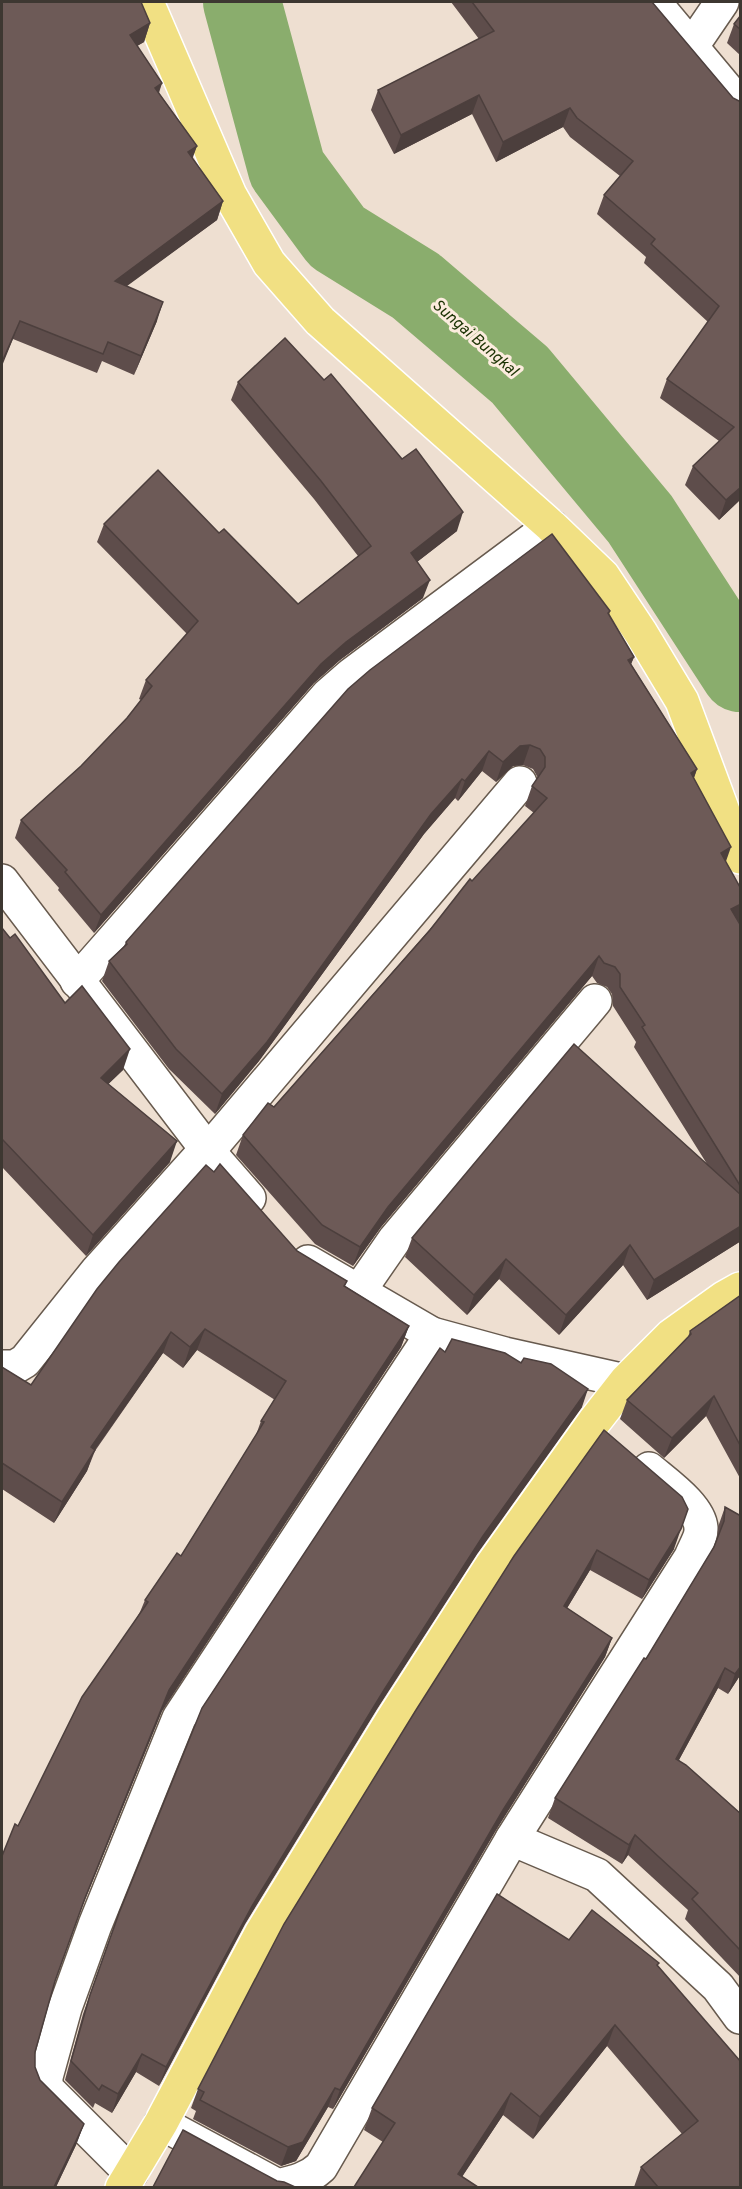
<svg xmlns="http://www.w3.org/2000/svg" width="742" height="2189" font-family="Overpass,sans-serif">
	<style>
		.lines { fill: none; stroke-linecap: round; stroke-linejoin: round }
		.river { stroke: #8aad6d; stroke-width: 78 }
		.minor-casing { stroke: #675a4e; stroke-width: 36 }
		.major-casing { stroke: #fff; stroke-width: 36 }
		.minor { stroke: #fff; stroke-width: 33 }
		.major { stroke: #f1e083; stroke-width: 33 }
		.wall { fill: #5e4d4b }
		.shaded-wall { fill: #4c3f3d }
		.building { fill: #6d5a57; stroke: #4c3f3d; stroke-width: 1.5 }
		.labels { text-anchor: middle; stroke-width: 6; stroke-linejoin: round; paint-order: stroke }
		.water-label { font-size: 16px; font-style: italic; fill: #1c3304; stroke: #fcecde }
	</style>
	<rect width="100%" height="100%" fill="#eedfd1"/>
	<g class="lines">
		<!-- river -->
		<polyline class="river" points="242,2 287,169 337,237 416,286 520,375 640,519 740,673"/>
		<!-- minor casing -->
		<g class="minor-casing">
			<g id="minor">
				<polyline points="654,2 740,105"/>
				<polyline points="692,46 722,2"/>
				<polyline points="2,881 208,1151 249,1198"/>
				<polyline points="77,981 328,695 351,675 551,526"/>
				<polyline points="308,1262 432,1334 505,1354 626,1381"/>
				<polyline points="359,1291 395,1239 595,1001"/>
				<polyline points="2,1367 15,1367 25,1361 97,1271 203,1153 208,1151 520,783"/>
				<path d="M512,1839L691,1557C694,1549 701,1538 701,1530C702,1508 664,1482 649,1469"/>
				<path d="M161,2123L278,2186C295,2182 308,2179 321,2167L512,1839L597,1875L718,1987L740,2017"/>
				<polyline points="131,2173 46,2088 46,2077 65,2008 95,1925 179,1718 432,1334"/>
			</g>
		</g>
		<!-- major casing -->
		<g class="major-casing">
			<g id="major">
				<polyline points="147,2 230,195 269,263 320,321 551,526 603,576 641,633 682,701 740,857"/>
				<polyline points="122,2188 161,2123 261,1934 393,1719 492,1565 594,1422 626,1381 671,1336 724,1298 740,1289"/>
			</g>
		</g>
		<!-- minor -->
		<use href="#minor" class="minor"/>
		<!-- major -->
		<use href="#major" class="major"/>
	</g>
	<!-- wall -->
	<g class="wall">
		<polygon points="2,2 150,23 144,42 137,46 162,83 159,93 197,146 192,158 223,201 217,220 126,286 157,321 134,375 102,361 97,373 13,339"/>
		<polygon points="451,2 652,2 733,98 741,499 719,520 685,485 693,466 719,441 660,398 667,379 708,322 644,263 646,257 597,214 604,195 620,176 570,137 563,127 496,162 472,114 394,154 371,110 378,90 479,39"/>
		<polygon points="741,15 741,56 727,43 734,24"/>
		<polygon points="238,382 457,531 417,562 423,598 340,660 314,683 94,933 58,890 59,888 15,838 21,820 81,766 127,718 141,700 139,699 146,680 187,634 97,542 104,524 219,533 298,604 358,556 314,499 231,400"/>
		<polygon points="610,611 609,615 634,657 631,664 697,769 694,778 726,862 741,889 741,918 739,921 738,921 741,926 741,1241 647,1300 623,1265 559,1335 499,1279 467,1315 405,1257 412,1238 707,1164 634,1047 636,1042 613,1006 612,994 607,987 597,983 592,976 381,1227 353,1266 315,1244 236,1155 243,1135 274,1107 472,881 534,813 525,806 532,786 538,778 533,769 523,765 513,766 496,782 482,771 458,801 455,798 424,834 259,1061 215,1114 169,1069 102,981 109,961 124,946 126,942"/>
		<polygon points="2,928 65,1003 123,1070 108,1084 170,1162 86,1256 2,1167"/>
		<polygon points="297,1251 347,1281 345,1286 409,1326 401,1347 162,1711 78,1917 55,1981 35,2052 35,2067 40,2080 84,2124 76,2145 56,2187 2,2187 18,1826 140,1612 145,1600 181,1556 256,1435 261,1421 275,1400 197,1350 183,1368 163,1353 95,1451 87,1471 54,1523 2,1489 2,1367 31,1385"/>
		<polygon points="741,1295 741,1480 706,1416 664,1458 620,1419 627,1400 688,1337 690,1331"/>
		<polygon points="445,1352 582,1407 477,1554 377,1709 245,1924 159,2086 136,2072 112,2113 95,2103 93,2108 65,2080 83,2014 119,1913"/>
		<polygon points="604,1430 674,1549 642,1599 590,1570 567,1608 612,1638 605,1657 496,1830 333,2109 328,2107 296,2161 281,2166 193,2119 196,2111 191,2108 198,2089"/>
		<polygon points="725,1507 741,1516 741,1674 728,1694 718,1688 679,1760 741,1814 741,1978 685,1919 688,1910 628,1855 622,1864 548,1818 555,1798 646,1659 714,1547 717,1540 718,1527"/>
		<polygon points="569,1940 659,1963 657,1966 741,2187 634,2187 641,2167 682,2134 607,2046 533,2139 503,2115 462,2177 383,2142 364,2130 372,2108"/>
	</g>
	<!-- shaded-wall -->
	<g class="shaded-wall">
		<polygon points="150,23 144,42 123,54 130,35"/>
		<polygon points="162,83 155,101 155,88"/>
		<polygon points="479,95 472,114 394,154 401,135"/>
		<polygon points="570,108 563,127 496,162 503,142"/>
		<polygon points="197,146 190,165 188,152"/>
		<polygon points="223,201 217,220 108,300 115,281"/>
		<polygon points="163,302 157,321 134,375 141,356"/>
		<polygon points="20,321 13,339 2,366 2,362"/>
		<polygon points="741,487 741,499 719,520 726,500"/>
		<polygon points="463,512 457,531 404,572 411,553"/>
		<polygon points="430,580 423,598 340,660 314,683 94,933 101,915 321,664 346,642"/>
		<polygon points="634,657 626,676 628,660"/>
		<polygon points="530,745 523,765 513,766 496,782 503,762 520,746"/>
		<polygon points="489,751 482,771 458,801 465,781"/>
		<polygon points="697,769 690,788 691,773"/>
		<polygon points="462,779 455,798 424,834 259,1061 215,1114 222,1094 431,814"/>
		<polygon points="731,847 724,867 721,853"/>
		<polygon points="741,904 741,918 739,921 723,929 731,909"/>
		<polygon points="599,956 592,976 381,1227 353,1266 360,1247 388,1207"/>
		<polygon points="130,1049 123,1070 93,1099 101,1078"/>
		<polygon points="177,1141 170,1162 86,1256 93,1235"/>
		<polygon points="741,1226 741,1241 647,1300 654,1280"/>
		<polygon points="630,1245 623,1265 559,1335 566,1315"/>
		<polygon points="506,1259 499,1279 467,1315 474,1295"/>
		<polygon points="409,1326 401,1347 162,1711 77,1919 169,1690"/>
		<polygon points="205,1329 197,1350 183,1368 190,1347"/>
		<polygon points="171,1332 163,1353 94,1451 87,1471 54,1523 62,1502 91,1447"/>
		<polygon points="588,1389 582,1407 477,1554 377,1709 245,1924 159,2086 166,2067 252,1906 384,1690 483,1536"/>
		<polygon points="714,1396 706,1416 664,1458 672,1438"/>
		<polygon points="681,1529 674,1549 642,1599 649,1580"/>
		<polygon points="597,1550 590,1570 557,1625 564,1606"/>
		<polygon points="612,1638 605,1657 496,1830 333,2109 340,2090 503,1810"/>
		<polygon points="741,1666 741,1674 728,1694 735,1674"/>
		<polygon points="725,1668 718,1688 669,1778 676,1759"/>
		<polygon points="635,1835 628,1855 622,1864 629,1845"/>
		<polygon points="615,2025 607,2046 533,2139 540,2117"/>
		<polygon points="142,2054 136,2072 112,2113 118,2094"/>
		<polygon points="335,2088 328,2107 296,2161 281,2166 288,2147"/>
		<polygon points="511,2093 503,2115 455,2187 458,2174"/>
		<polygon points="84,2124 76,2145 56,2187 54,2187"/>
	</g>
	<!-- building -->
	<g class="building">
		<polygon points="2,2 141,2 150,23 130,35 162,83 155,88 197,146 188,152 223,201 115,281 163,302 141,356 108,342 103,354 20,321 2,362"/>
		<polygon points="472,2 652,2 733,98 741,102 741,487 726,500 693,466 734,427 667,379 719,306 651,244 655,239 604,195 633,161 577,118 570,108 503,142 479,95 401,135 378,90 494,31"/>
		<polygon points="741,15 741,30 734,24"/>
		<polygon points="285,338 324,380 331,374 402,459 416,449 463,512 411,553 430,580 346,642 321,664 101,915 65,872 67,870 21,820 81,766 127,718 152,686 146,680 198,621 104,524 158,470 219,533 224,529 298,604 371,546 321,481 238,382"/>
		<polygon points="552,534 610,611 608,613 634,657 628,660 697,769 691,773 731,847 721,853 741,889 741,904 731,909 741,926 741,1187 642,1027 645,1025 620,987 620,974 615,967 604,963 599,956 388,1207 360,1247 322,1225 243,1135 268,1103 274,1107 430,930 470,879 472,881 547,798 532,786 545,767 545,757 540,749 530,745 520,746 503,762 489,751 465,781 462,779 431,814 267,1042 222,1094 176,1049 109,961 127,944 126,942 348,689 370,670"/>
		<polygon points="2,928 10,938 15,934 65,1003 82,986 130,1049 101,1078 177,1141 93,1235 2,1139"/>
		<polygon points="574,1044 741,1195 741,1226 654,1280 630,1245 566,1315 506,1259 474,1295 412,1238"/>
		<polygon points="220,1164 297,1251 347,1281 344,1286 409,1326 169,1690 85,1898 55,1981 35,2052 35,2067 40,2080 84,2124 54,2187 2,2187 2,1856 15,1824 18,1826 82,1697 148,1602 145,1600 177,1553 181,1556 264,1422 261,1421 286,1381 205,1329 190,1347 171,1332 91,1447 95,1450 62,1502 2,1463 2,1367 31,1385 97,1289 119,1262 206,1165 214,1172"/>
		<polygon points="741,1295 741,1447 714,1396 672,1438 627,1400 691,1334 690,1331"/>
		<polygon points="452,1339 505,1353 521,1363 524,1358 551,1364 588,1389 483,1536 384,1690 252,1906 166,2067 142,2054 118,2094 102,2085 99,2090 71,2061 90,1995 119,1913 202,1708 440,1348 445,1352"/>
		<polygon points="604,1430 682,1497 688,1509 681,1529 649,1580 597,1550 564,1606 612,1638 503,1810 340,2090 335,2088 303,2142 288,2147 200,2100 204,2092 198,2089 284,1924 416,1710 514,1556"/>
		<polygon points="725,1507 741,1516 741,1666 735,1674 725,1668 676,1759 686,1765 741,1814 741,1951 692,1899 698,1893 635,1835 629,1845 555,1798 644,1658 646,1659 714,1547 724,1521"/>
		<polygon points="497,1894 569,1940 592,1910 659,1963 657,1965 741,2062 741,2187 658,2187 641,2167 698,2121 615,2025 540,2117 511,2093 458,2174 478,2187 354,2187 395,2123 372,2108"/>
		<polygon points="183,2130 277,2181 284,2182 295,2187 153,2187"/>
	</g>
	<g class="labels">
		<!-- water labels -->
		<g class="water-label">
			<text transform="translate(476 337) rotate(41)" y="6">Sungai Bungkal</text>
		</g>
	</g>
	<!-- border -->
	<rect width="742" height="2189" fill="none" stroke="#3d3731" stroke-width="6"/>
</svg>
